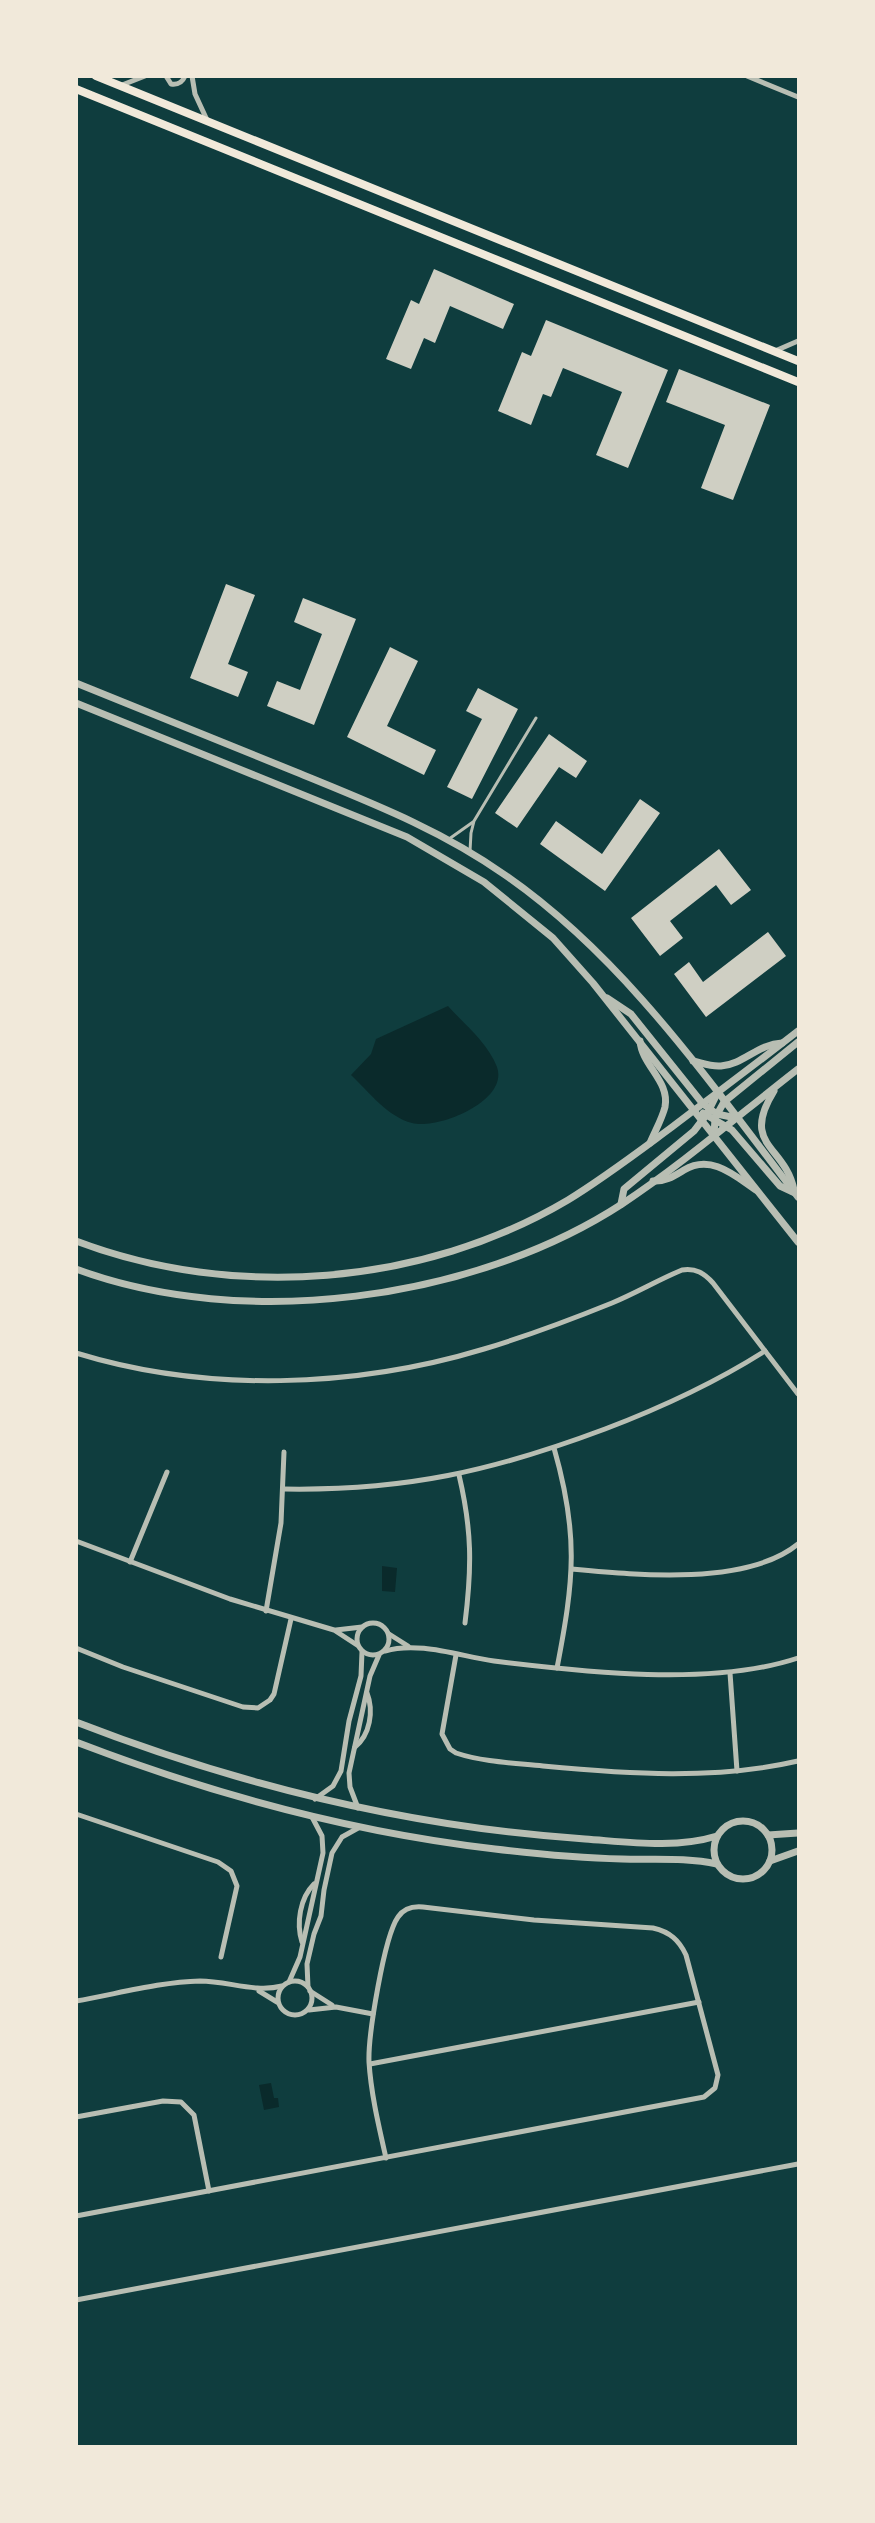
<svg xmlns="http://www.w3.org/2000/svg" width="875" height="2523" font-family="'Titillium Web',sans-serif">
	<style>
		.water { fill: #0a2a2b }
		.building { fill: #cfcfc3 }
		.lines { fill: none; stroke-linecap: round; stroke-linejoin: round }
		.service { stroke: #b8beb3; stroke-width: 3 }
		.minor { stroke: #b8beb3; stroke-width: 5 }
		.tertiary { stroke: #b8beb3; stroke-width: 7 }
		.secondary { stroke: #f1e9da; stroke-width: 8 }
	</style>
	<rect width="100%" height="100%" fill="#0f3d3e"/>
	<!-- water -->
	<g class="water">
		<path d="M448,1006C464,1024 488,1043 497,1067C509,1101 438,1130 412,1123C388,1117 369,1092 351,1075L371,1054L376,1039Z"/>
		<polygon points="382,1566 397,1568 395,1592 382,1591"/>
		<polygon points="271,2083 274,2098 278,2098 279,2107 264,2110 259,2085"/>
	</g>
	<!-- building -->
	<g class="building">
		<polygon points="434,269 514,304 503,329 450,306 435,343 424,338 411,369 386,359 411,300 419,304"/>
		<polygon points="546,320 668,370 628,468 596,455 622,392 563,368 551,397 543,394 531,425 498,411 522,352 531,356"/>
		<polygon points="679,369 770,405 733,500 701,488 725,425 666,402"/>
		<polygon points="226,584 255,595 228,664 248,672 238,697 190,678"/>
		<polygon points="303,598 356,619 314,725 267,706 277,681 300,690 322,634 294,622"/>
		<polygon points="390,647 418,661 387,726 436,750 424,775 347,737"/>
		<polygon points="478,688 518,709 472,799 447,787 482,719 466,711"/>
		<polygon points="549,734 587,761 576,778 559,767 517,828 495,813"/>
		<polygon points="640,799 660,813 605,891 540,844 556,821 602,854"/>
		<polygon points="719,849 751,890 731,905 716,885 670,921 683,938 660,956 631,918"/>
		<polygon points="768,932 786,956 706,1017 674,974 689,962 703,982"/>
	</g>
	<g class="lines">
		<!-- service -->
		<g class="service">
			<polyline points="449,839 473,822"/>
			<polyline points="470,851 471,833 474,821 536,718"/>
		</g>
		<!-- minor -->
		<g class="minor">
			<path d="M166,76L171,84C178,85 182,83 185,76"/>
			<polyline points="192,76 195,94 207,120"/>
			<polyline points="747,76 798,97"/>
			<polyline points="122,85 145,76"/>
			<polyline points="775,351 798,341"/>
			<path d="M76,1353C206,1393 355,1388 484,1349C527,1336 570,1320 612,1303C636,1293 658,1280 682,1270C696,1268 704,1273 713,1283L798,1394"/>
			<path d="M554,1448C579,1535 574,1580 557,1668"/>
			<path d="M459,1475C472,1530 472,1567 465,1623"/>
			<path d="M284,1489C405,1491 493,1471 605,1429C663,1407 713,1384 765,1351"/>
			<polyline points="76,1541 230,1599 334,1630 357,1645"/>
			<polyline points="130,1562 167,1472"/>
			<path d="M572,1569C636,1575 747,1586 798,1544"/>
			<polyline points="266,1611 281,1523 284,1452"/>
			<circle cx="373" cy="1639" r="16"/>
			<polyline points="336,1630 362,1627"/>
			<polyline points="389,1634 408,1646"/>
			<polyline points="76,1648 123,1667 243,1707 258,1708 270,1700 274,1694 291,1619"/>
			<path d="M385,1651C419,1641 459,1656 494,1661C585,1672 711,1687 798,1658"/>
			<path d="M456,1655L442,1734L450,1749L456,1753C483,1762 514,1763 543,1766C627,1774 716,1780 798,1761"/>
			<polyline points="730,1673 737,1771"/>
			<path d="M355,1747C370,1735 374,1711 367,1693"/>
			<polyline points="315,1799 333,1786 341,1771 349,1721 361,1676 362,1652"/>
			<polyline points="358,1808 350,1787 349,1773 370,1676 379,1655"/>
			<polyline points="76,1814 218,1862 231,1871 237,1886 221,1957"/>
			<path d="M302,1942C296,1923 300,1898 314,1884"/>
			<circle cx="295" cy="1998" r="17"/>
			<polyline points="289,1982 300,1957 323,1853 322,1836 312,1817"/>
			<polyline points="308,1987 307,1964 314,1934 321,1916 324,1890 332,1853 342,1837 360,1827"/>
			<polyline points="259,1991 277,2002"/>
			<polyline points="310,1991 332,2005"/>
			<path d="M76,2001C117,1994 159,1982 200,1981C228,1981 255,1993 282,1986"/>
			<polyline points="309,2010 336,2007 373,2014"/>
			<polyline points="370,2064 699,2002"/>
			<polyline points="76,2117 163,2101 181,2102 194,2115 209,2191"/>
			<path d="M76,2216L704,2097L715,2088L718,2075L686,1955C679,1940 670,1932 653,1928L534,1920L423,1907C413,1906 404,1908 398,1917C384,1937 368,2036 369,2062C371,2094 379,2127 386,2158"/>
			<polyline points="76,2300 798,2164"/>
		</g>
		<!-- tertiary -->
		<g class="tertiary">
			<path d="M76,683C150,713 223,743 296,772C369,802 440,829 505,875C625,958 710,1083 798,1197"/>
			<polyline points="76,703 407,837 484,882 553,938 593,983 798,1242"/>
			<polyline points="607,998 631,1014 703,1104 717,1114 736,1118"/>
			<path d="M640,1041C642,1066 670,1081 665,1107C662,1119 655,1131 650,1143"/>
			<path d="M693,1061C702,1063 711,1067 721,1066C744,1064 758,1044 782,1043"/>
			<path d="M774,1091C740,1146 785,1145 794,1190"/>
			<polyline points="703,1113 732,1130 780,1186 795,1193"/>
			<polyline points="714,1136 715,1118 724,1102 798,1042"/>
			<path d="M653,1181C665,1182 674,1176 684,1170C711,1154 734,1175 756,1190"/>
			<polyline points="621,1204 624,1189 694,1131 707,1114 717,1094"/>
			<path d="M76,1241C234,1301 423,1286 568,1200C604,1178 638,1152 672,1127C714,1095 757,1063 798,1031"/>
			<path d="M76,1269C243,1331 473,1301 622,1204C684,1163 740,1114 798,1069"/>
			<path d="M76,1722C241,1786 409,1827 585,1839C628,1842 675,1849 717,1836"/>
			<path d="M76,1742C211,1794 351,1832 495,1849C537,1854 579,1858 622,1859C653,1860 686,1857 717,1864"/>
			<circle cx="743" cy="1850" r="29"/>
			<polyline points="768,1835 798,1833"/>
			<polyline points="770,1861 798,1851"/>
		</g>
		<!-- secondary -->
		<g class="secondary">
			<polyline points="96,76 798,361"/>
			<polyline points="76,89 798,382"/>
		</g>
	</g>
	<!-- border -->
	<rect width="875" height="2523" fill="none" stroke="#f1e9da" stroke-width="156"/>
</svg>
